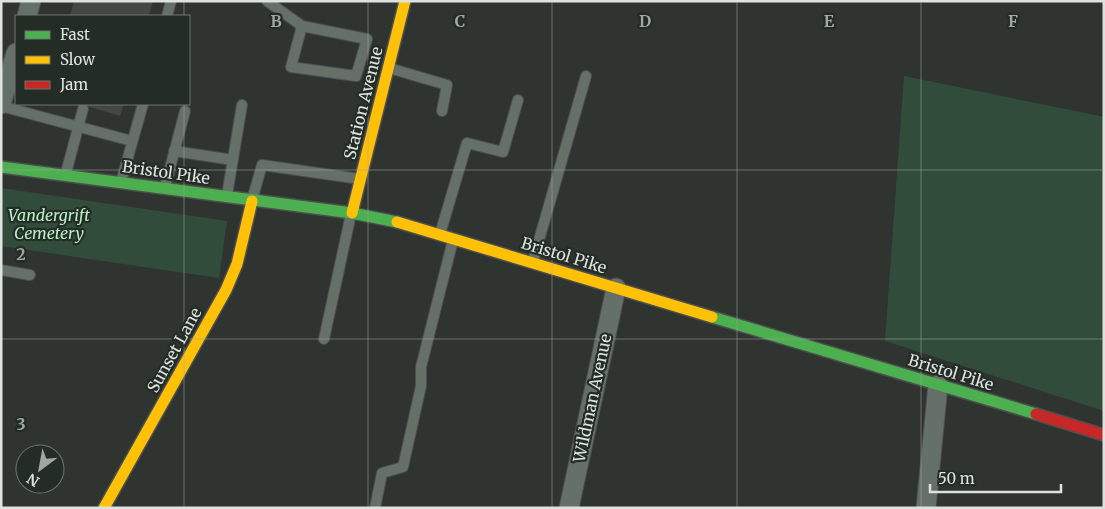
<svg xmlns="http://www.w3.org/2000/svg" width="1105" height="509" font-family="Merriweather,serif">
	<style>
		.green { fill: #324c3b }
		.building { fill: #434845 }
		.lines { fill: none; stroke-linecap: round; stroke-linejoin: round }
		.lane-casing { stroke: #4c4f4d; stroke-width: 12 }
		.street-casing { stroke: #4c4f4d; stroke-width: 21 }
		.fast-casing { stroke: #4c4f4d; stroke-width: 14 }
		.slow-casing { stroke: #4c4f4d; stroke-width: 14 }
		.jam-casing { stroke: #4c4f4d; stroke-width: 14 }
		.lane { stroke: #657069; stroke-width: 10 }
		.street { stroke: #657069; stroke-width: 19 }
		.fast { stroke: #4caf50; stroke-width: 11 }
		.slow { stroke: #ffc107; stroke-width: 11 }
		.jam { stroke: #c62828; stroke-width: 11 }
		.grid { fill: none; stroke: #a1a6a2; stroke-width: 1; stroke-opacity: 0.55 }
		.labels { text-anchor: middle; stroke-width: 4.5; stroke-linejoin: round; paint-order: stroke }
		.street-label { font-size: 16px; fill: #dee3df; stroke: #242c26 }
		.park-label { font-size: 16px; font-style: italic; fill: #b6f1c8; stroke: #242c26 }
		.grid-label { font-size: 16px; text-anchor: middle; font-weight: bold; fill: #a1a6a2; stroke: #242c26; stroke-width: 4.5; stroke-linejoin: round; paint-order: stroke }
	</style>
	<rect width="100%" height="100%" fill="#2f3431"/>
	<!-- green -->
	<g class="green">
		<polygon points="904,76 1104,117 1104,411 885,341"/>
		<polygon points="1,188 227,221 219,278 1,246"/>
	</g>
	<!-- building -->
	<g class="building">
		<polygon points="74,1 153,1 149,16 70,16"/>
		<polygon points="80,104 124,104 120,116"/>
	</g>
	<g class="lines">
		<!-- lane casing -->
		<g class="lane-casing">
			<g id="lane">
				<polyline points="267,1 302,26 367,39 356,76 291,67 302,26"/>
				<polyline points="167,16 171,1"/>
				<polyline points="389,68 447,85 442,111"/>
				<polyline points="1,106 132,141"/>
				<polyline points="174,151 233,160"/>
				<polyline points="66,173 83,109"/>
				<polyline points="121,182 143,104"/>
				<polyline points="165,187 185,111"/>
				<polyline points="227,195 242,105"/>
				<polyline points="252,200 262,165 360,179"/>
				<polyline points="440,234 467,143 503,152 518,100"/>
				<polyline points="533,261 586,76"/>
				<polyline points="1,270 30,275"/>
				<polyline points="324,339 351,214"/>
				<polyline points="375,508 382,473 403,467 421,386 421,367 453,240"/>
			</g>
		</g>
		<!-- street casing -->
		<g class="street-casing">
			<g id="street">
				<polyline points="27,16 31,1"/>
				<polyline points="1,104 16,53"/>
				<polyline points="569,508 616,288"/>
				<polyline points="926,508 938,385"/>
			</g>
		</g>
		<!-- fast casing -->
		<g class="fast-casing">
			<g id="fast">
				<polyline points="1,167 352,213 397,222"/>
				<polyline points="712,317 1036,414"/>
			</g>
		</g>
		<!-- slow casing -->
		<g class="slow-casing">
			<g id="slow">
				<polyline points="352,213 405,1"/>
				<polyline points="397,222 712,317"/>
				<polyline points="104,508 226,290 237,264 252,201"/>
			</g>
		</g>
		<!-- jam casing -->
		<g class="jam-casing">
			<polyline id="jam" points="1036,414 1104,435"/>
		</g>
		<!-- lane -->
		<use href="#lane" class="lane"/>
		<!-- street -->
		<use href="#street" class="street"/>
		<!-- fast -->
		<use href="#fast" class="fast"/>
		<!-- slow -->
		<use href="#slow" class="slow"/>
		<!-- jam -->
		<use href="#jam" class="jam"/>
	</g>
	<!-- grid -->
	<path class="grid" d="M184,1V16M368,1V508M552,1V508M737,1V508M921,1V508M184,104V508M1,170H1104M1,339H1104"/>
	<g class="labels">
		<!-- street labels -->
		<g class="street-label">
			<text transform="translate(363 103) rotate(-76)" y="6">Station Avenue</text>
			<text transform="translate(166 172) rotate(8)" y="6">Bristol Pike</text>
			<text transform="translate(564 255) rotate(17)" y="6">Bristol Pike</text>
			<text transform="translate(174 350) rotate(-61)" y="6">Sunset Lane</text>
			<text transform="translate(951 372) rotate(17)" y="6">Bristol Pike</text>
			<text transform="translate(592 398) rotate(-78)" y="6">Wildman Avenue</text>
		</g>
		<!-- park labels -->
		<g class="park-label">
			<text x="49" y="221">Vandergrift<tspan x="49" dy="18">Cemetery</tspan></text>
		</g>
	</g>
	<g class="grid-label">
		<text x="276" y="27">B</text>
		<text x="460" y="27">C</text>
		<text x="645" y="27">D</text>
		<text x="829" y="27">E</text>
		<text x="1013" y="27">F</text>
		<text x="21" y="260">2</text>
		<text x="21" y="430">3</text>
	</g>
	<!-- border -->
	<rect width="1105" height="509" fill="none" stroke="#dee3df" stroke-width="5"/>
	<!-- legend -->
	<rect x="15" y="15" width="175" height="90" fill="#242c26" stroke="#6e7570"/>
	<rect x="25" y="31" width="25" height="8" fill="#4caf50" stroke="#6e7570"/>
	<text x="60" y="40" font-size="15" fill="#dee3df">Fast</text>
	<rect x="25" y="56" width="25" height="8" fill="#ffc107" stroke="#6e7570"/>
	<text x="60" y="65" font-size="15" fill="#dee3df">Slow</text>
	<rect x="25" y="81" width="25" height="8" fill="#c62828" stroke="#6e7570"/>
	<text x="60" y="90" font-size="15" fill="#dee3df">Jam</text>
	<!-- north arrow -->
	<g transform="translate(40 469) rotate(212)"><circle r="24" fill="#242c26" stroke="#6e7570"/>
	<path d="M0-4L9 19L0 12L-9 19Z" fill="#a1a6a2"/>
	<text y="-8" font-size="14" font-weight="bold" text-anchor="middle" fill="#dee3df">N</text>
	</g>
	<!-- scale -->
	<path d="M930 484v8h131v-8" fill="none" stroke="#dee3df" stroke-width="2.5"/>
	<text x="938" y="484" font-size="15" fill="#dee3df" stroke="#242c26" stroke-width="4" paint-order="stroke">50 m</text>
</svg>
